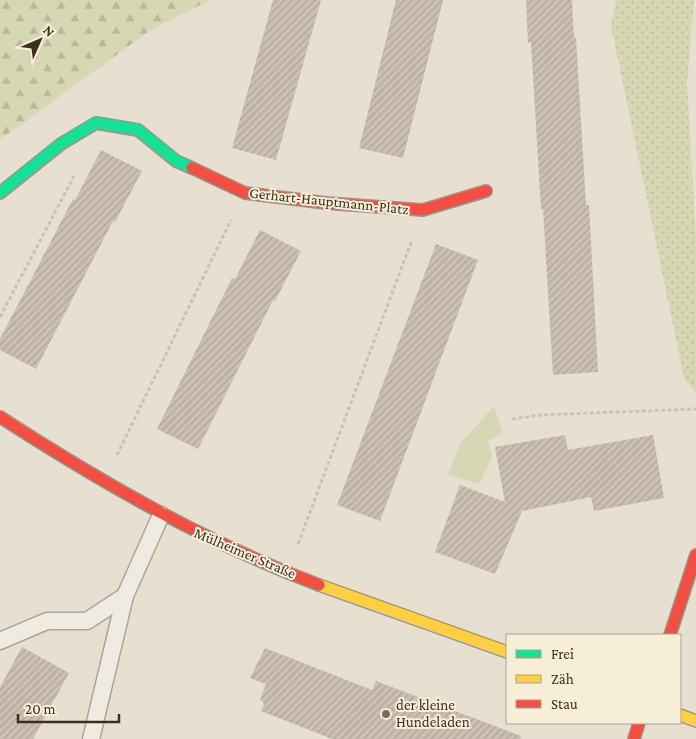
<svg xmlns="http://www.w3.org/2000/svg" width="696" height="739" font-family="'Crimson Pro',serif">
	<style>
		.grass { fill: url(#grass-dots) }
		.forest { fill: url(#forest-firs) }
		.park { fill: #d6d7b3 }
		.building { fill: url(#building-hatch) }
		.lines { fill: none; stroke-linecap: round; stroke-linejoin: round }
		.lane-casing { stroke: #ada599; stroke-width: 19 }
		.fast-casing { stroke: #9c958a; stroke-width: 14 }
		.slow-casing { stroke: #9c958a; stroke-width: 14 }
		.jam-casing { stroke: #9c958a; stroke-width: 14 }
		.path { stroke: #c8c2b9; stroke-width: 3; stroke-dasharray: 4 2.5; stroke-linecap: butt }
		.lane { stroke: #efebe3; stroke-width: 16 }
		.fast { stroke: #16e098; stroke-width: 11 }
		.slow { stroke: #ffcf43; stroke-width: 11 }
		.jam { stroke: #f24e42; stroke-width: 11 }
		.poi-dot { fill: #786c5e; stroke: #f7eed8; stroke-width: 2 }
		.labels { text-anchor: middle; stroke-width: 4; stroke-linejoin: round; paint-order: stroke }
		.street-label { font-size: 15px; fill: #3d2e20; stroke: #f7eed8 }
		.poi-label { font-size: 15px; fill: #3d2e20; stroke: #f7eed8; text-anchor: start }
	</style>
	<defs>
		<pattern id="grass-dots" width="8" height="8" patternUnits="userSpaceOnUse" patternTransform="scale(1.25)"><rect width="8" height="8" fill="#d6d7b3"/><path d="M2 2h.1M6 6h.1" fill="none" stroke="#b9b99a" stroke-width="1.8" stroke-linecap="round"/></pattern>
		<pattern id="forest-firs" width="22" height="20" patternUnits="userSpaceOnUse" patternTransform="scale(1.25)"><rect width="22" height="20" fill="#d6d7b3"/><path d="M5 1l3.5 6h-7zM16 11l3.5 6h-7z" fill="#b9b99a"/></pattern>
		<pattern id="building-hatch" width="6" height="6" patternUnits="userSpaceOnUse" patternTransform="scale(1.25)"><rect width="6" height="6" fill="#cbbfb2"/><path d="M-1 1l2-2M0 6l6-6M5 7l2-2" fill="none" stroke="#afa499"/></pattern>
	</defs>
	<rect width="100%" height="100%" fill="#e7e0d1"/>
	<!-- grass -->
	<polygon class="grass" points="616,0 694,0 687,84 696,238 696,394 684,378 611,26"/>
	<!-- forest -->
	<polygon class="forest" points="0,0 210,0 152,29 0,140"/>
	<!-- park -->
	<polygon class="park" points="494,406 503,433 488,441 492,457 479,484 448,474 461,443"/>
	<!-- building -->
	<g class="building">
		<polygon points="273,0 321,0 276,160 232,148"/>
		<polygon points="396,0 443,0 403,158 359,148"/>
		<polygon points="526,0 572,0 574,38 576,38 586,205 589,205 598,372 553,375 543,209 541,209 531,42 528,43"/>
		<polygon points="101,150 142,171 115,222 113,221 36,369 0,350 0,339 73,199 75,200"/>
		<polygon points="260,230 301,251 275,301 273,300 198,449 157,429 232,278 235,279"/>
		<polygon points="436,244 478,260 380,521 337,505"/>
		<polygon points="565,435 568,450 653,435 664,498 594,511 591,497 522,511 495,574 435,552 460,485 505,502 495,447"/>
		<polygon points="22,647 69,673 33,739 0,739 0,687"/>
		<polygon points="265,648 372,690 376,681 521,736 520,739 332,739 261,711 264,704 260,699 266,684 250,678"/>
	</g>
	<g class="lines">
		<!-- lane casing -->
		<g class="lane-casing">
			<g id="lane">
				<polyline points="0,641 47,621 87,621 125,596 161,515"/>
				<polyline points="91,739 125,596"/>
			</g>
		</g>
		<!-- fast casing -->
		<g class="fast-casing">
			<polyline id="fast" points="0,193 61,144 96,123 138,130 176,161 192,168"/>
		</g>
		<!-- slow casing -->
		<g class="slow-casing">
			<g id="slow">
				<polyline points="319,585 507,652"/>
				<polyline points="680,715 696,721"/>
			</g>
		</g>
		<!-- jam casing -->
		<g class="jam-casing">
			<g id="jam">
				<polyline points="192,168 245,193 326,203 423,210 486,191"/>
				<path d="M0,417C102,483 205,542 319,585"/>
				<polyline points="670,635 696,555"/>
				<polyline points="634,739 639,723"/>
			</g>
		</g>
		<!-- path -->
		<g class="path">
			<polyline points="0,317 74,176"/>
			<polyline points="512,419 541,415 696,409"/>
			<polyline points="117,455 231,220"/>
			<polyline points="298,544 412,240"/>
		</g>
		<!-- lane -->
		<use href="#lane" class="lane"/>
		<!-- fast -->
		<use href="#fast" class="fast"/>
		<!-- slow -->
		<use href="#slow" class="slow"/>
		<!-- jam -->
		<use href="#jam" class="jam"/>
	</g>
	<!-- markers -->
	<circle class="poi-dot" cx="386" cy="714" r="5"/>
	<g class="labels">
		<!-- street labels -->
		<g class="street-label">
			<text transform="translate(329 201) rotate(6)" y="5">Gerhart-Hauptmann-Platz</text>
			<text transform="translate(245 553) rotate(23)" y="5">Mülheimer Straße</text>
		</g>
		<!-- poi labels -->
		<g class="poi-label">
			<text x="396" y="710">der kleine<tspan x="396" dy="17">Hundeladen</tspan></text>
		</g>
	</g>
	<!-- legend -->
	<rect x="506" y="634" width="175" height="90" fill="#f7eed8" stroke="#ada18e"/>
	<rect x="516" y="650" width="25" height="8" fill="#16e098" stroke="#ada18e"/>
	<text x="551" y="659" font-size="15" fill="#3d2e20">Frei</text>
	<rect x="516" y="675" width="25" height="8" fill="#ffcf43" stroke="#ada18e"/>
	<text x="551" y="684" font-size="15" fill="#3d2e20">Zäh</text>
	<rect x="516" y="700" width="25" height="8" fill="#f24e42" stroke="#ada18e"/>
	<text x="551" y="709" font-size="15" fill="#3d2e20">Stau</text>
	<!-- north arrow -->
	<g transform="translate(40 40) rotate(45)" stroke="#f7eed8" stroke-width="4" paint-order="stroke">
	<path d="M0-4L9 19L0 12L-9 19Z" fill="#3d2e20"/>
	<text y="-8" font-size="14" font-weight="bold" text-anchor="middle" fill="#3d2e20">N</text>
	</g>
	<!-- scale -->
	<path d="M18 714v8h101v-8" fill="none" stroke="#3d2e20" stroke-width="2.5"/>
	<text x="25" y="714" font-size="15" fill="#3d2e20" stroke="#f7eed8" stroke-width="4" paint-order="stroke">20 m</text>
</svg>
